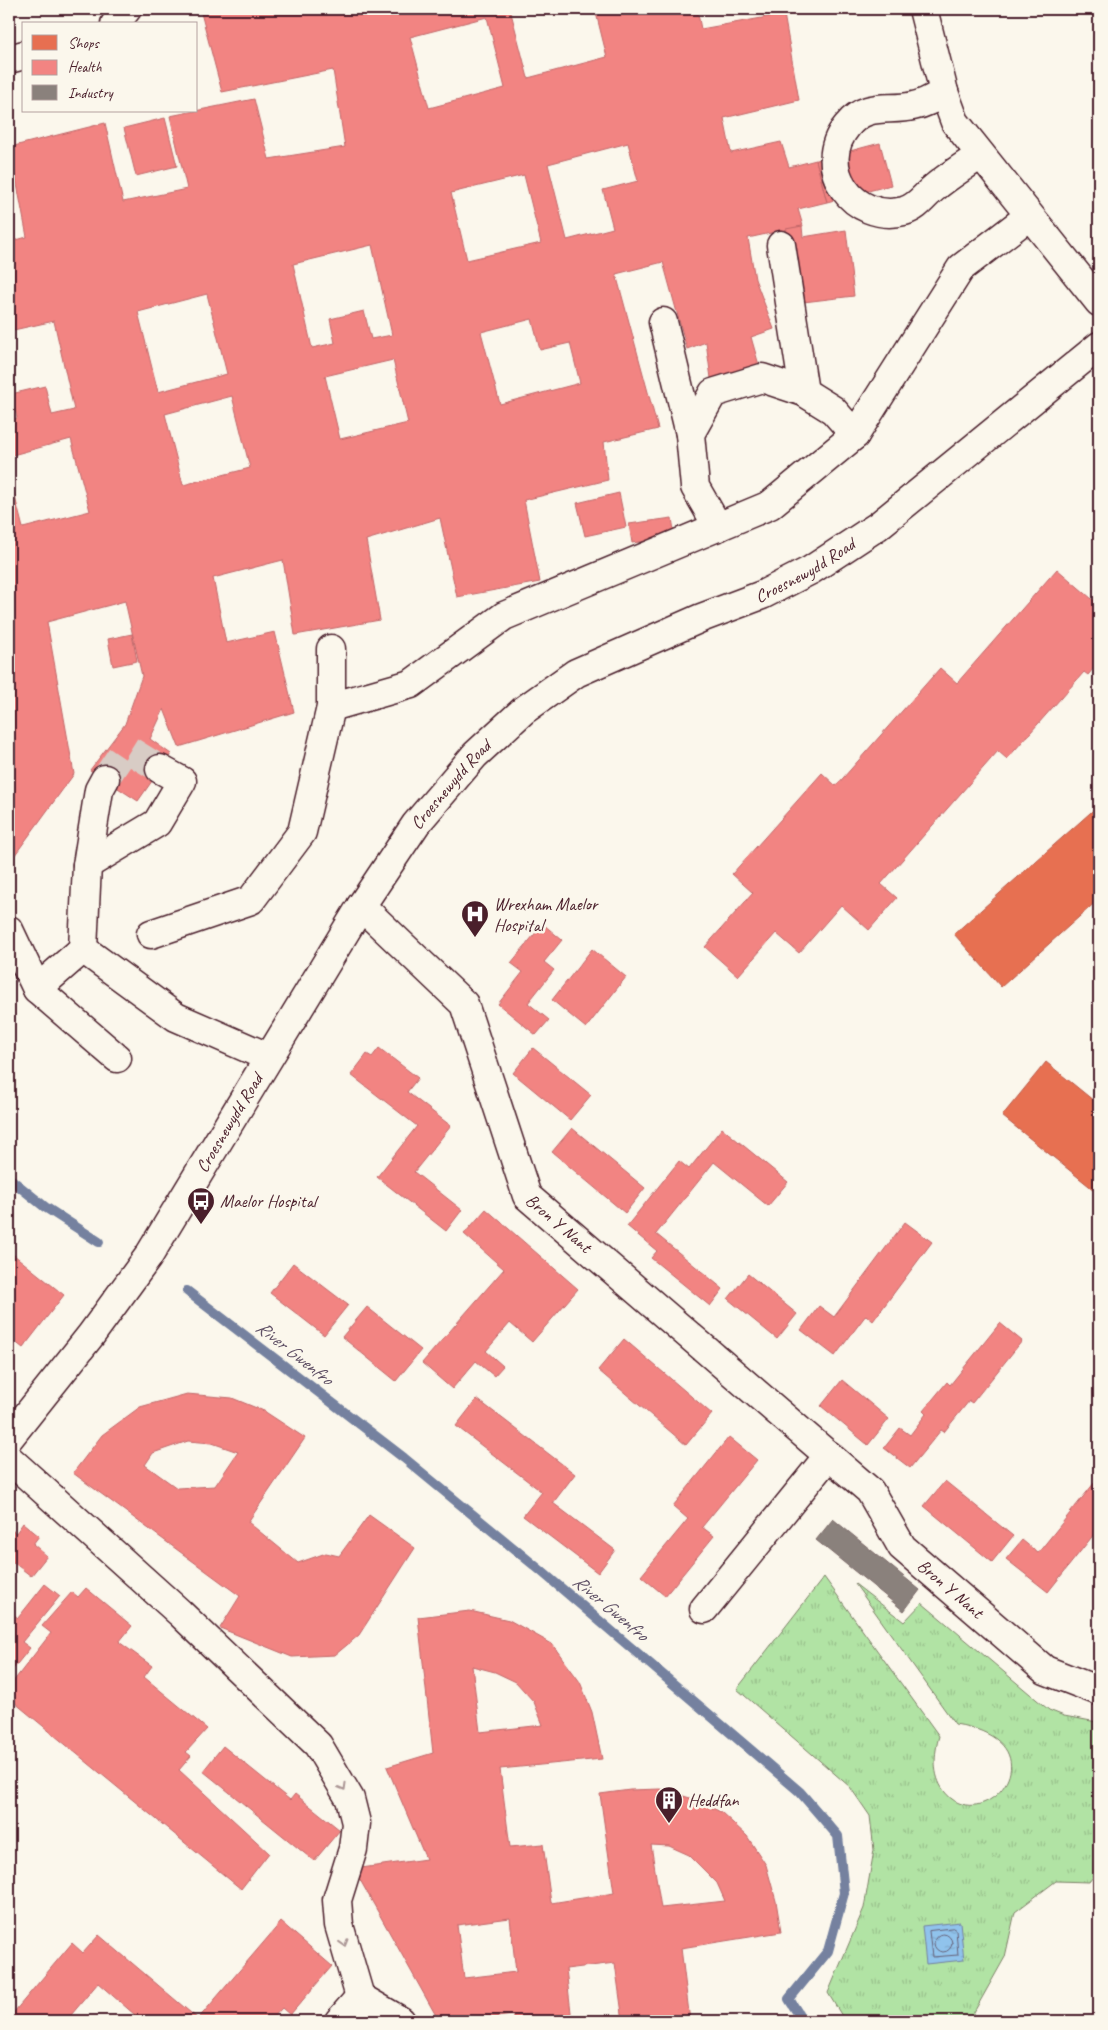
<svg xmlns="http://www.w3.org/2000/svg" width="1108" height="2030" font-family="Caveat,sans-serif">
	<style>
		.grass { fill: url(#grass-tufts); stroke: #7e8168 }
		.water { fill: url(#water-ripples); stroke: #74819f }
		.shops { fill: #e76f51; stroke: #b85746 }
		.health { fill: #f28482; stroke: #c06668; fill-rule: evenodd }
		.industry { fill: #8a817c; stroke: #776464 }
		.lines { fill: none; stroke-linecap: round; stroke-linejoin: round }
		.shore { stroke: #666178; stroke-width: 1 }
		.stream { stroke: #74819f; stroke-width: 10 }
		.minor-tunnel { stroke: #d8ccc5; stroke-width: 28; stroke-dasharray: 28 14; stroke-linecap: butt }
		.minor-casing { stroke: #4a1f2b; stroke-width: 31 }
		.minor { stroke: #fbf7ec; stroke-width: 28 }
		.oneway { stroke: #ab9695 }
		.labels { text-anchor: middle; stroke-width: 5; stroke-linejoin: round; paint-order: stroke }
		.street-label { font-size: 18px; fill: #4a1f2b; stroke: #fbf7ec }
		.poi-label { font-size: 18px; fill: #4a1f2b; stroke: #fbf7ec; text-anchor: start }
		.water-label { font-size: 19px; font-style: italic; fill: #5f5065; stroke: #fbf7ec }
	</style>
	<defs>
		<pattern id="grass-tufts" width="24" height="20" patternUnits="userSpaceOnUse" patternTransform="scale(1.25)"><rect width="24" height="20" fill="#b1e3a4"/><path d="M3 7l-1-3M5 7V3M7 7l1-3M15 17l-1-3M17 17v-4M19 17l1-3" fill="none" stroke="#9ac28d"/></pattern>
		<pattern id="water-ripples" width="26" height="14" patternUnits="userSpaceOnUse" patternTransform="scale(1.25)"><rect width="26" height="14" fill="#90c3ec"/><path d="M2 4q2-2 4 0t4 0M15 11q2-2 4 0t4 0" fill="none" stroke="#7ea7cb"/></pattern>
	</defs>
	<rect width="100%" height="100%" fill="#fbf7ec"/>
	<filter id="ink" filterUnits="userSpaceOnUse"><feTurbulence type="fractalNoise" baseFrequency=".02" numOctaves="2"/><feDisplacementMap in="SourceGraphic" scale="10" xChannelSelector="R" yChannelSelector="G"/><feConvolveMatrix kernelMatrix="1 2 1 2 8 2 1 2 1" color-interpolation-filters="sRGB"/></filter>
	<g filter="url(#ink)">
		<!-- grass -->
		<path class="grass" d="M824,1577L939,1736C934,1754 932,1775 944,1791C983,1842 1066,1742 955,1724L855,1584L904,1622L922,1603L1049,1710L1064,1716L1097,1722L1099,1757V1869L1089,1882L1056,1881L1015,1912L1005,1957L969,2021H845L828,1993L864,1908L874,1850L870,1816L850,1787L737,1689Z"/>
		<!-- water -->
		<polygon class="water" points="960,1922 964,1960 926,1964 922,1926"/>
		<!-- shops -->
		<g class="shops">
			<polygon points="1099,805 1099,899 1001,987 954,934"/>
			<polygon points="1046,1062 1099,1105 1099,1194 1002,1116"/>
		</g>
		<!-- health -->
		<g class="health">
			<path d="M200,9H510L528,78L607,57L595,9H697L701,29L784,14L799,100L724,118L731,153L781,142L789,167L816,160L827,202L798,209L803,226L748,238L755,279L774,329L751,337L766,390L715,407L706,342L687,349L663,262L616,274L658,429L604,442L608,480L524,500L540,582L457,597L440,518L366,540L380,620L295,635L283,560L213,578L226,643L275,632L294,712L179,747L164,709L150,739L171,754L138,801L90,770L125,724L142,676L125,601L47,622L74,774L9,863V474L23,528L90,511L71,439L9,456V420L17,418L11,394L45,386L52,415L74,410L54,321L9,331V242L27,237L10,147L105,123L123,202L187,189L170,116L254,99L269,159L345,147L333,70L222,92ZM487,17L505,88L429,108L410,37ZM628,143L638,181L603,190L613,228L567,240L548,164ZM524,175L541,243L467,260L451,193ZM372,245L392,335L371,339L364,311L330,319L335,343L312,348L293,264ZM207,294L227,374L158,392L138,312ZM532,319L540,350L570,343L580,383L500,404L481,332ZM393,360L408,423L340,439L325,376ZM232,396L250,468L183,485L165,414Z"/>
			<polygon points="165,118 177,166 136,176 124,128"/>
			<polygon points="880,143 891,185 827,202 816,160"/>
			<polygon points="802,226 803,237 846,230 854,296 795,303 786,229"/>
			<polygon points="619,493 626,527 585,536 577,503"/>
			<polygon points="672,518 675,537 632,543 629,524"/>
			<polygon points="1057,569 1099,605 1099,662 1088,675 1084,672 1007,759 998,751 881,884 897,898 869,930 841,905 799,953 776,933 738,976 705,947 753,893 732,874 822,773 836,786 940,668 957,683"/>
			<polygon points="132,634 137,661 113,666 108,639"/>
			<polygon points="543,924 562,940 544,962 554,970 528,1003 549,1020 536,1035 498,1004 523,972 511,963"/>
			<polygon points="592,949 626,977 586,1028 552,1000"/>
			<polygon points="379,1048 418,1078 407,1092 451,1126 414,1172 462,1210 446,1231 377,1177 417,1126 351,1075 367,1054 372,1057"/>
			<polygon points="533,1048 591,1095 570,1120 513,1073"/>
			<polygon points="572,1128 645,1188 625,1213 552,1152"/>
			<polygon points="722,1128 788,1182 768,1206 714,1162 656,1234 723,1289 710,1306 651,1258 657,1251 627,1226 679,1161 689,1169"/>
			<polygon points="486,1209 578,1289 532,1342 510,1323 486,1351 503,1366 494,1376 476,1361 452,1389 422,1363 504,1269 464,1234"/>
			<polygon points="905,1222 932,1242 873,1321 866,1315 835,1356 801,1330 819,1306 834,1317"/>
			<polygon points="9,1251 64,1295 23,1348 9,1337"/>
			<polygon points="293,1263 348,1305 324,1335 270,1293"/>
			<polygon points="748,1274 797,1314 777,1339 728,1299"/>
			<polygon points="367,1307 421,1350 396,1381 342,1337"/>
			<polygon points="1000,1323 1022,1341 972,1403 969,1401 944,1432 941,1430 910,1468 884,1448 900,1428 910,1435 926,1414 923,1411 947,1382 950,1385"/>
			<polygon points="624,1339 712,1414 686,1445 598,1370"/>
			<polygon points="842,1380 889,1419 868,1445 821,1406"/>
			<path d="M187,1394L232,1398L264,1411L305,1438L248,1522L298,1563L326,1553L339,1556L369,1515L415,1548L359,1635L335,1655L292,1657L220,1628L240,1596L73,1473L102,1435L140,1407ZM188,1441L212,1443L238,1452L215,1486L177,1488L145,1465L153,1453Z"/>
			<polygon points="477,1399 575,1474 553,1503 615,1550 598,1573 523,1516 542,1492 456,1426"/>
			<polygon points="729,1437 757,1460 702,1527 714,1536 665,1596 641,1576 688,1519 673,1506"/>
			<polygon points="1099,1477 1099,1528 1048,1592 1006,1559 1022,1540 1038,1553"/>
			<polygon points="945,1481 1013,1536 992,1562 924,1506"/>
			<polygon points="23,1523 39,1536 33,1544 47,1556 31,1576 9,1559 9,1528 16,1533"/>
			<polygon points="45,1584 60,1596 22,1642 30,1648 9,1674 9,1611 18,1618"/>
			<polygon points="86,1588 132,1626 119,1642 152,1666 144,1677 207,1729 186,1752 191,1756 179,1770 269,1853 241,1889 9,1698 9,1687 51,1633 42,1626 72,1592 78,1597"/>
			<path d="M470,1611L509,1620L552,1644L580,1682L592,1712L602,1759L500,1769L510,1847L543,1844L551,1903L614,1893L600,1794L630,1790L660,1789L690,1798L721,1812L747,1836L766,1865L776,1901L781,1932L681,1948L690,2021H623L615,1963L566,1969L572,2021H513V2015L465,2021H439L354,1869L426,1859L387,1767L433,1753L418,1617ZM472,1666L495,1672L516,1682L534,1702L543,1725L480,1732ZM651,1845L669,1846L689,1855L717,1883L725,1901L661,1908ZM510,1918L516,1972L464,1978L457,1925Z"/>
			<polygon points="223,1746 290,1800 295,1794 340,1830 314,1861 203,1771"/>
			<polygon points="281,1922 332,1966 290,2015 282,2008 270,2021 142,2021 98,1983 66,2021 9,2021 9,2018 72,1943 83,1953 99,1935 198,2019"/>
		</g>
		<!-- industry -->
		<polygon class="industry" points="833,1519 920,1590 904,1611 816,1540"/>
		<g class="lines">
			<!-- shore -->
			<g class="shore">
				<polygon points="953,1928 956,1930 958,1955 932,1957 929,1931"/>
				<circle cx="943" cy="1943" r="9"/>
			</g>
			<!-- stream -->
			<g class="stream">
				<polyline points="9,1178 45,1207 99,1242"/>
				<polyline points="187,1291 404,1458 540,1570 800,1792 838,1836 844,1893 828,1951 789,1999 803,2021"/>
			</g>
			<!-- minor-tunnel -->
			<polyline class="minor-tunnel" points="105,779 126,748 160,769"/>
			<!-- minor casing -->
			<g class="minor-casing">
				<g id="minor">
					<polyline points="923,9 944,92 955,122 1099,302"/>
					<polyline points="115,24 127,9"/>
					<polyline points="9,59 24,55"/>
					<path d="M944,92C934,98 925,104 913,106C888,112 867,101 847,126C813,167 854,224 904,211C918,207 924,196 934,188C948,176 965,166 980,155"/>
					<polyline points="781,245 804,392"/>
					<polyline points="663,322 690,434"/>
					<polyline points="718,527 695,487 690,434 713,393 762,378 804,392 833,410 855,435"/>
					<polyline points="331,707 411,684 504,616 770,505 855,435 961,268 1029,216"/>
					<polyline points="105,779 99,790 87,865 83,949 176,1017 268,1057"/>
					<polyline points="87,865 157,823 182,781 160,769"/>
					<path id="s1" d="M361,906L464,1004L527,1196L870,1491L902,1547L1045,1670L1099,1691"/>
					<polyline points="9,930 37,989 117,1058"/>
					<polyline points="151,934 251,900 302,832 331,707 331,649"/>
					<polyline points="37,989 83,949"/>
					<path id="s2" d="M9,1438L91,1335L148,1257L361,906L416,824L475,755L524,710L576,673L701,618L762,595L811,570L878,526L1099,346"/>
					<polyline points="9,1459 180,1613 318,1745 350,1799 356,1823 353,1849 337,1900 339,1925 360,1997"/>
					<polyline points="704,1609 829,1455"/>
					<polyline points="339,2021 360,1997 401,2021"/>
				</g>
			</g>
			<!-- minor -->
			<use href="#minor" class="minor"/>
		</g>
		<!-- one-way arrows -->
		<defs><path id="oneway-chevron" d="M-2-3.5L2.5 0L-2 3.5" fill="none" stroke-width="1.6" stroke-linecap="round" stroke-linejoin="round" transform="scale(1.25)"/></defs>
		<g class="oneway">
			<use href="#oneway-chevron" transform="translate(343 1787) rotate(60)"/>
			<use href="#oneway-chevron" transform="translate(344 1943) rotate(73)"/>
		</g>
	</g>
	<!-- icons -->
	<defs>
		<g id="hospital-pin" transform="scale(1.4375)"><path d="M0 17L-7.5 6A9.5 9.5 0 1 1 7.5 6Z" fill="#4a1f2b" stroke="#fbf7ec"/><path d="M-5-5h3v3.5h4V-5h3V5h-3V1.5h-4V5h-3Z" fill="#fff"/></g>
		<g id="bus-pin" transform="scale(1.4375)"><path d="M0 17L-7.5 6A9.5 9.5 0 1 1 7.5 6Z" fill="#4a1f2b" stroke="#fbf7ec"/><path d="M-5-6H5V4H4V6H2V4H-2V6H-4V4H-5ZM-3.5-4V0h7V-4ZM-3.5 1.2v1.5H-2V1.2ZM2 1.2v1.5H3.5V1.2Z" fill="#fff"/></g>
		<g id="building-pin" transform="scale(1.4375)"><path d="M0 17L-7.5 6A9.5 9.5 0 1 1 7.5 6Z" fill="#4a1f2b" stroke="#fbf7ec"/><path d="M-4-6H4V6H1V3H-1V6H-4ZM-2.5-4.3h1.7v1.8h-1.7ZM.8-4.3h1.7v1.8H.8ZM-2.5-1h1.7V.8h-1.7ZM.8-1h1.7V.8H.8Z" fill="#fff"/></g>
	</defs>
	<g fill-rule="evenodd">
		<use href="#hospital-pin" x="475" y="914"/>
		<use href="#bus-pin" x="201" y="1201"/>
		<use href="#building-pin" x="669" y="1800"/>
	</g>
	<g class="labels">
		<!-- street labels -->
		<g class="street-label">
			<text dy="6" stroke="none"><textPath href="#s2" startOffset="1210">Croesnewydd Road</textPath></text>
			<text dy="6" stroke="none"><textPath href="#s2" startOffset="790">Croesnewydd Road</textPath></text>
			<text dy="6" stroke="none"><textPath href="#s2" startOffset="385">Croesnewydd Road</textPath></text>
			<text dy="6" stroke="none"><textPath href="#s1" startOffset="386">Bron Y Nant</textPath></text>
			<text dy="6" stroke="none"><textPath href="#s1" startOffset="925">Bron Y Nant</textPath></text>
		</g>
		<!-- poi labels -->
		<g class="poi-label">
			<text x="494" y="910">Wrexham Maelor<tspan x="494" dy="21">Hospital</tspan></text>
			<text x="220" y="1207">Maelor Hospital</text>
			<text x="688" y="1806">Heddfan</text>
		</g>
		<!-- water labels -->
		<g class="water-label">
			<text transform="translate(295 1352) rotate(38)" y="7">River Gwenfro</text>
			<text transform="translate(611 1607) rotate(40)" y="7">River Gwenfro</text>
		</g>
	</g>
	<!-- margin -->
	<rect width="1108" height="2030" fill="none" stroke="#fbf7ec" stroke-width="30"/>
	<rect x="15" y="15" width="1078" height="2000" fill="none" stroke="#4a1f2b" stroke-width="2" filter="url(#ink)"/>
	<!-- legend -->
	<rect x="22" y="22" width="175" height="90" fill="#fbf7ec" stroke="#b4a19f"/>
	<rect x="32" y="35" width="25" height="15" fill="#e76f51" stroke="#b4a19f"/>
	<text x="68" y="48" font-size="15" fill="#4a1f2b">Shops</text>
	<rect x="32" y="60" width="25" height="15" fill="#f28482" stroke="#b4a19f"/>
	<text x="68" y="72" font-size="15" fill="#4a1f2b">Health</text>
	<rect x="32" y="85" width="25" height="15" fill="#8a817c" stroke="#b4a19f"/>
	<text x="68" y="98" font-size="15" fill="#4a1f2b">Industry</text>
</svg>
